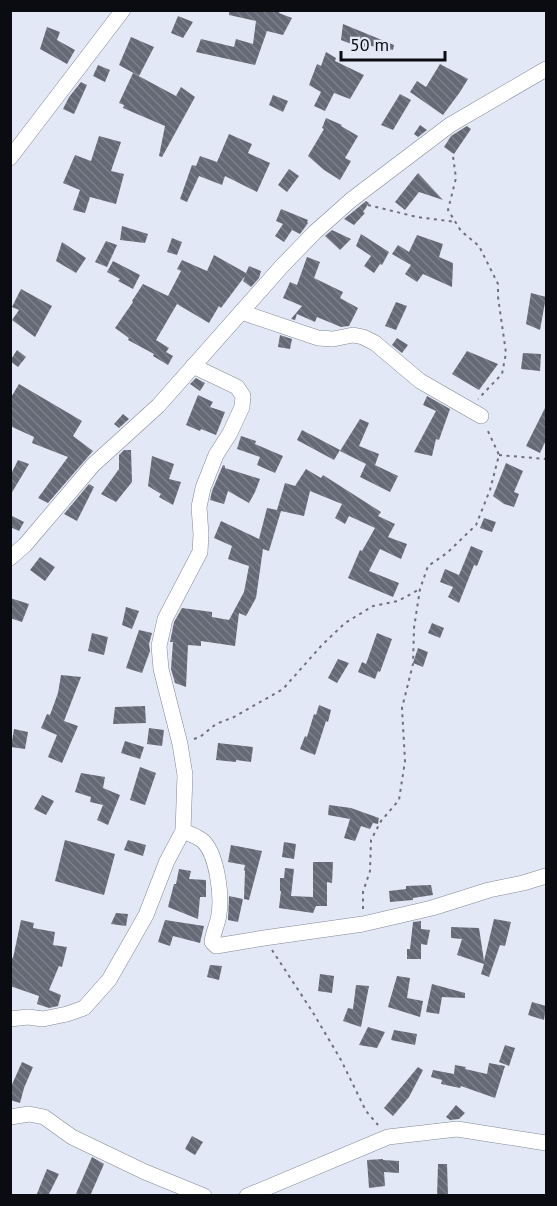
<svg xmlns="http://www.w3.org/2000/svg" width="557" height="1206" font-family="'PT Sans',sans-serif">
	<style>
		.building { fill: url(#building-back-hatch) }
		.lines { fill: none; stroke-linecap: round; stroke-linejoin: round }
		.street-casing { stroke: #838895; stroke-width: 16 }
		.path { stroke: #6d717a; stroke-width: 2; stroke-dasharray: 3 4.5; stroke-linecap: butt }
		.street { stroke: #fff; stroke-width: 15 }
	</style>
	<defs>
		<pattern id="building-back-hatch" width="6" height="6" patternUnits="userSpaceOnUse" patternTransform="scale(1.5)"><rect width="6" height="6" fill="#646975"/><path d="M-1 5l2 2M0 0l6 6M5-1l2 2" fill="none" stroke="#7d8089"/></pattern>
	</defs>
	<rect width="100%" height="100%" fill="#e3e8f6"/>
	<!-- building -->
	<g class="building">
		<polygon points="229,10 280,10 279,13 292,18 283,35 267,31 255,65 196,52 201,39 234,47 236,39 253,44 256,21 229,15"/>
		<polygon points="178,16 193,22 183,38 171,33"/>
		<polygon points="343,24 394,45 393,50 366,45 364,49 341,40"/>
		<polygon points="47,27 60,32 57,40 75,50 67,64 40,49"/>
		<polygon points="131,37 154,47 139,76 119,65"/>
		<polygon points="326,52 336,58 335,61 364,75 350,99 334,93 325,111 314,106 321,92 309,85 317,64 321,66"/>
		<polygon points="440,64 468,79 460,92 443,115 410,92 417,81 426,87"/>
		<polygon points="98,65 110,70 105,82 93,76"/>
		<polygon points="133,73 176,96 181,87 195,97 162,157 159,156 165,126 123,108 124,105 119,103"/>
		<polygon points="81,82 87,85 74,114 63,109 69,97"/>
		<polygon points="400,94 411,100 393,130 381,125"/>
		<polygon points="273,95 288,101 283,112 269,105"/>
		<polygon points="326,118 342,125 341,126 358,136 345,158 351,161 340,180 324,170 308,156 324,129 322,128"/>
		<polygon points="420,125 427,130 418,137 414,134"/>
		<polygon points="467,126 471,129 454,154 444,147 451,136"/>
		<polygon points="229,134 252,144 248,153 270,163 257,192 225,176 222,185 199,176 187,202 180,199 192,165 196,166 200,156 217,162"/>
		<polygon points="99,136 121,142 111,171 124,174 116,204 90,197 85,213 73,210 80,190 63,183 75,155 91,161"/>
		<polygon points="289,169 299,176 287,192 278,185"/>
		<polygon points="418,173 443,200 419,192 405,210 395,202"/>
		<polygon points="366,201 369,203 363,212 365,213 354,225 344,219"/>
		<polygon points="281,209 308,220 307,222 308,223 300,234 292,230 284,242 275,236 283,224 276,221"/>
		<polygon points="122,226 148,234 145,243 120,240"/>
		<polygon points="332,230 351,239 340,250 325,236"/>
		<polygon points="361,234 389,252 382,265 380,264 374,273 364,266 371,256 356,246"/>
		<polygon points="417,235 443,244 439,257 453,263 452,287 423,274 417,282 405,274 411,265 392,254 398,245 409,252"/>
		<polygon points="172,238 182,242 177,255 167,252"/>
		<polygon points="106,241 117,245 107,267 95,262"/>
		<polygon points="62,242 86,258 76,273 56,261"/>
		<polygon points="214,255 246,273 249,266 261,271 259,278 251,287 243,281 245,276 221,308 219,306 209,323 177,304 156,340 169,348 166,352 173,356 168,365 153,356 154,354 128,340 129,338 115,328 133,302 132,301 143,284 168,296 181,271 177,269 182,260 207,271"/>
		<polygon points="307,257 320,262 314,278 343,292 340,298 358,308 349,326 341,327 317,317 315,322 297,314 295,320 291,319 302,306 283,298 290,282 297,285"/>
		<polygon points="113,261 140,275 133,289 118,281 120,279 107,272"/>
		<polygon points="21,289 52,306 35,337 12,320 19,310 12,307"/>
		<polygon points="531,293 546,297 540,330 526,324"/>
		<polygon points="396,302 407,306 396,330 385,326"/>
		<polygon points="280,335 292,339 290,349 278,347"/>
		<polygon points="397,338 408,345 402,353 392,345"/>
		<polygon points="17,350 26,357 18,367 10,361"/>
		<polygon points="467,351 498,364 479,390 452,374"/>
		<polygon points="523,353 541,354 540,371 521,369"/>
		<polygon points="196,378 205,383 200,391 190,384"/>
		<polygon points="19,384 82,421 73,436 93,451 48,503 38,498 68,457 32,443 34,437 10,426 10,399"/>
		<polygon points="198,395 213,402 210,407 225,412 216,435 201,429 200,431 186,425"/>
		<polygon points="427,396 450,409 439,440 436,439 432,456 414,452 436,411 423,405"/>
		<polygon points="546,406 546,440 540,453 526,446"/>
		<polygon points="123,414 129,419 119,428 114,424"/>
		<polygon points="360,419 369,423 359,446 379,454 375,465 398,476 390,492 360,477 366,464 340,451"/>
		<polygon points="302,430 340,450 334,460 297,440"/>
		<polygon points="241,436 256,441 255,444 283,456 275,473 257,465 260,457 237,449"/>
		<polygon points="124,450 131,450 132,482 116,502 101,494 119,469 119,455"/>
		<polygon points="152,456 174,464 169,479 181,482 173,505 159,497 161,494 148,486"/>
		<polygon points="18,460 29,464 11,494 10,476"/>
		<polygon points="506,463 523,471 514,492 519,494 514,507 504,504 493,496"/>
		<polygon points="223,465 225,466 225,468 260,479 255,492 249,503 228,491 224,504 210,500 212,491"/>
		<polygon points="306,469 321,478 323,475 381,512 378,516 395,524 388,537 407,544 401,559 380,549 369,571 399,583 393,597 348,578 360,550 362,551 375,528 349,516 345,524 335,518 342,504 310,491 304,516 281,511 269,551 263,549 256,598 246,616 239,613 235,646 201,641 201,646 188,645 186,687 175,683 171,669 173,642 170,642 174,622 182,608 212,612 212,617 229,620 244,592 249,566 228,559 232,546 214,538 221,521 259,539 267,508 277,510 285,483 295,486"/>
		<polygon points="89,484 94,487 77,521 64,514"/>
		<polygon points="10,515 24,522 19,531 10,527"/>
		<polygon points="484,518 496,522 492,532 480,528"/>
		<polygon points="471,546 483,551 477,566 474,565 459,603 448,597 453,587 440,582 445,569 459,575"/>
		<polygon points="40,557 55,567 45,581 30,570"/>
		<polygon points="10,598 29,604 22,622 10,618"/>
		<polygon points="126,607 139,611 132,629 122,625"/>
		<polygon points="432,623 444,628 440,638 428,633"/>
		<polygon points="139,630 152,633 149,644 150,651 142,673 126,668"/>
		<polygon points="92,633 108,637 104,655 88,651"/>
		<polygon points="377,633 392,639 380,672 378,671 375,679 358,672 362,662 366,664"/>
		<polygon points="418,648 428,652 423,667 413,663"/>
		<polygon points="338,659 349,663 337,683 328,678"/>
		<polygon points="61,675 81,677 64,721 78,726 62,763 48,757 57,735 41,728 47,714 50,715 58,693"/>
		<polygon points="319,705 331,710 328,722 326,721 315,755 300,749 305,736 307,737 314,714 316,715"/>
		<polygon points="145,706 146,723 113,724 115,707"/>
		<polygon points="149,728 164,730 162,746 147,744"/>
		<polygon points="14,729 28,732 25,749 11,747"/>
		<polygon points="125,741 144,747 140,759 121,753"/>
		<polygon points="218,743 253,747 251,762 236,760 236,762 216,760"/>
		<polygon points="140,767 156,773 145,805 130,800"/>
		<polygon points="81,773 105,777 103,788 120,795 108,825 97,820 103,805 90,802 91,797 75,792"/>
		<polygon points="42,795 54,801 46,815 34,809"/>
		<polygon points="329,805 351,808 379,818 378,824 373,823 370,829 361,826 355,841 344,838 350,819 328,815"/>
		<polygon points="65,840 115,854 104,895 55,881"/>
		<polygon points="128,840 146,845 143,856 124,850"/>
		<polygon points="284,842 296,844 294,859 282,857"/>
		<polygon points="231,845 262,851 249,900 244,899 245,871 244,870 245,865 228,862"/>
		<polygon points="313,862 333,862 332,883 327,882 327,906 316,906 313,913 279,908 281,891 280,891 280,878 284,878 285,868 294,869 291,896 313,897"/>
		<polygon points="179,869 191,871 189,879 206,880 206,897 200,897 198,919 168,907 174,884 176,884"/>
		<polygon points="431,885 433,895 413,898 413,900 390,902 389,891 406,889 406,886"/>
		<polygon points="229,896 243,899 238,922 228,920"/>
		<polygon points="116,913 128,914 126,926 111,924"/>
		<polygon points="494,919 511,922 505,946 500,945 489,977 481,974 484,964 457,955 462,939 451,938 451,927 479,928 484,961"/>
		<polygon points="21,920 34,923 33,928 55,932 53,945 67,947 62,967 59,966 49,990 61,995 58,1006 49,1008 37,1004 39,996 10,986 10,957 13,958"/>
		<polygon points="165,920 204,926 200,943 173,936 170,946 158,942"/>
		<polygon points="421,921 421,929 430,930 427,945 421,944 421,959 407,959 407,949 410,949 413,922"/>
		<polygon points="210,965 222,966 219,980 207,977"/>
		<polygon points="320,974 334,976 332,993 318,991"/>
		<polygon points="397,976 410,978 407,998 423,1001 420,1017 388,1007"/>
		<polygon points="432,984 465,993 465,998 442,997 439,1014 426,1012"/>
		<polygon points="356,985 369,986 361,1027 343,1021 348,1008 353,1009"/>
		<polygon points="532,1002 546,1006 544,1020 528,1015"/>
		<polygon points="368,1027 385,1032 377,1048 359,1045"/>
		<polygon points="394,1030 417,1034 415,1045 391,1040"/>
		<polygon points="505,1045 515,1048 509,1066 499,1062"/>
		<polygon points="22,1062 33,1067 24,1088 20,1103 10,1100 10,1089"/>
		<polygon points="489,1063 505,1066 495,1098 461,1086 460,1088 441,1084 442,1080 431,1077 433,1070 454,1074 455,1065 466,1067 465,1069 487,1074"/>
		<polygon points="418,1067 423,1070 409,1097 393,1116 384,1108"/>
		<polygon points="456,1105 465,1113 459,1119 450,1120 446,1117"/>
		<polygon points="192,1136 203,1142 195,1155 185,1149"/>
		<polygon points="92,1157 104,1164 90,1196 75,1196"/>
		<polygon points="383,1159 383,1160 399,1161 399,1173 384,1172 385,1186 369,1188 367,1160"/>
		<polygon points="438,1164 447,1164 448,1196 437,1196"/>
		<polygon points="47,1169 59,1174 48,1196 36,1196"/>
	</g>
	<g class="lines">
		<!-- street casing -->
		<g class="street-casing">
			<g id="street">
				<polyline points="10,158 123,10"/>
				<polyline points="241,312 318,338 333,339 353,335 363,337 375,343 420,381 481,416"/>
				<polyline points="10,558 25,545 93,465 158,406 282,266 315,232 351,200 450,125 546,69"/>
				<path d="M183,831C190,834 198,836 204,842C217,856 222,895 219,914C218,924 213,932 212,942L216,946L264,938L363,924L432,908L489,890L523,883L546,876"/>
				<polyline points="10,1019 28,1017 43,1019 67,1014 84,1008 109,980 133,938 146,915 167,861 183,831 185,775 180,744 161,669 159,646 165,619 200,552 201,534 199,507 203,488 216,455 230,433 242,407 243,396 237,387 193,366"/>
				<polyline points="10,1117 29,1114 44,1117 72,1137 145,1172 204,1196"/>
				<polyline points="247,1196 388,1137 457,1129 546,1143"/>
			</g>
		</g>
		<!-- path -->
		<g class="path">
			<polyline points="451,142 456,178 448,210 461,231 479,246 498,284 498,297 506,353 502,374 478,399"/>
			<polyline points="368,205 417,217 456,222"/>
			<polyline points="499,455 546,459"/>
			<polyline points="194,739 200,737 216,724 234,717 283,689 322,645 345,623 373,606 398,601 420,589"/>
			<polyline points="363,909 363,892 370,871 371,840 381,821 399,800 405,761 402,708 413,664 414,628 420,589 428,566 447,553 476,525 490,490 499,455 487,429"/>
			<polyline points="272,950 312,1011 341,1060 366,1111 378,1125"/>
		</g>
		<!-- street -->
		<use href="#street" class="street"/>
	</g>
	<!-- border -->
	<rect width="557" height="1206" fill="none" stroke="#0a0c11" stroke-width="24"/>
	<!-- scale -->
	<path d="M341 51v9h104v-9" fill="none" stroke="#0a0c11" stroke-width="3"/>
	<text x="350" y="51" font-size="18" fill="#0a0c11" stroke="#e3e8f6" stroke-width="4.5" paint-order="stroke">50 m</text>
</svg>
